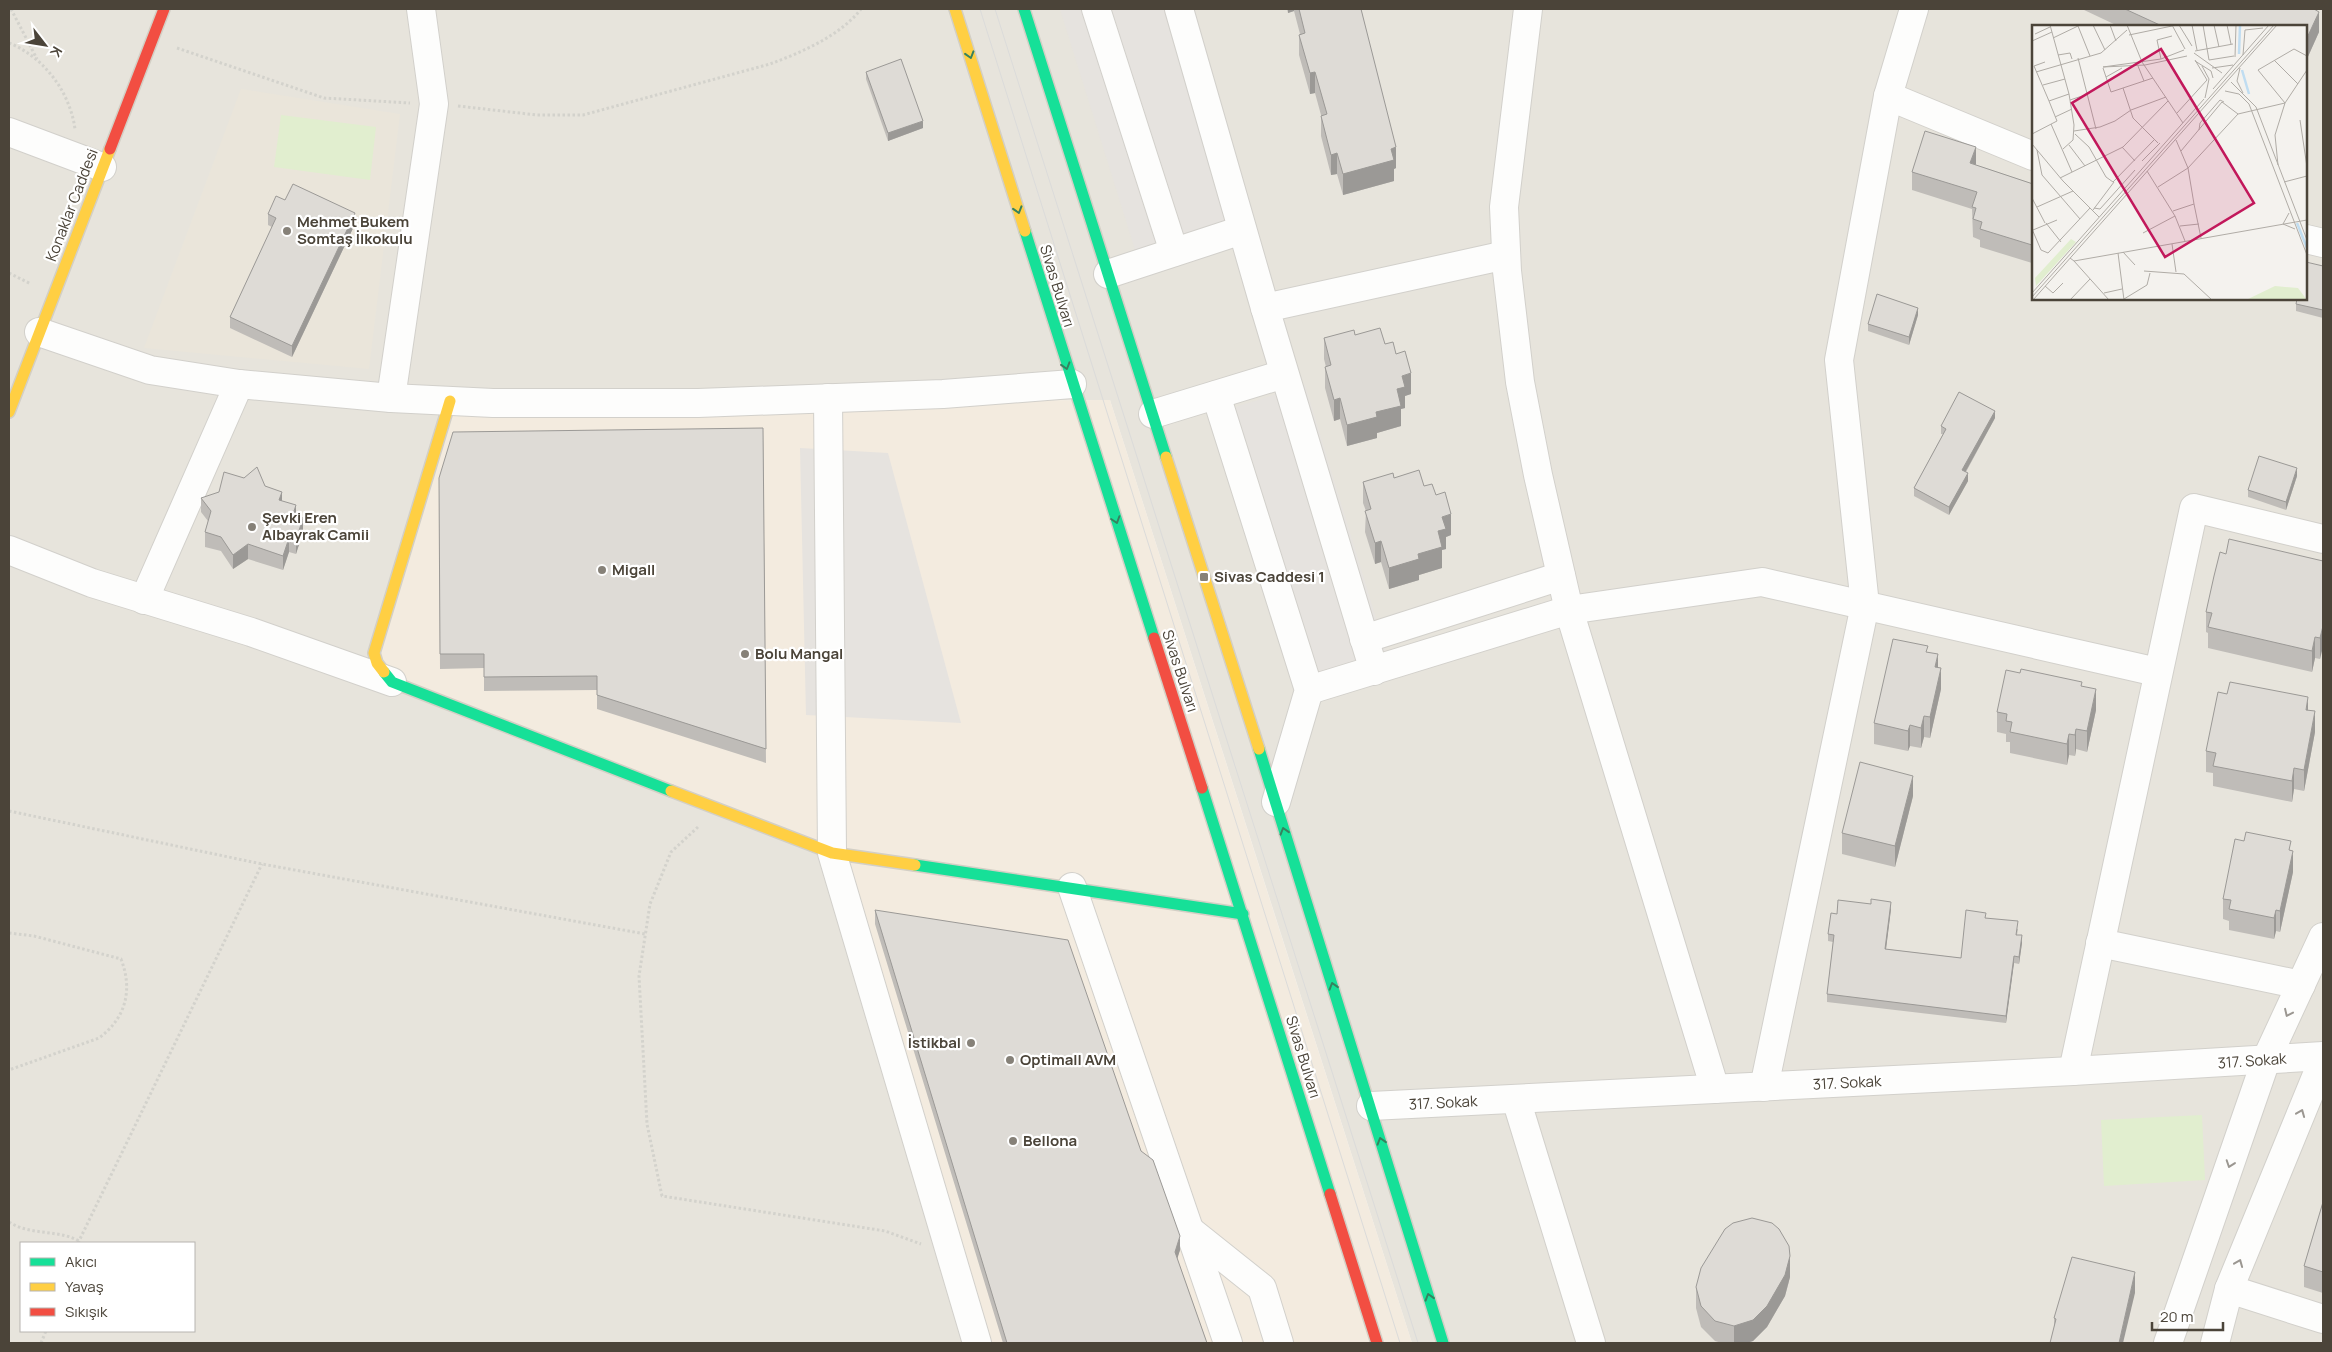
<svg xmlns="http://www.w3.org/2000/svg" width="2332" height="1352" font-family="Manrope,sans-serif">
	<style>
		.residential { fill: #e7e4dc; fill-rule: evenodd }
		.commercial { fill: #f3ebdf }
		.education { fill: #eae5da }
		.green { fill: #e1eecf }
		.parking { fill: #e6e3df }
		.lines { fill: none; stroke-linecap: round; stroke-linejoin: round }
		.street-casing { stroke: #d2d0cb; stroke-width: 30 }
		.fast-casing { stroke: #d3cfc5; stroke-width: 14 }
		.slow-casing { stroke: #d3cfc5; stroke-width: 14 }
		.jam-casing { stroke: #d3cfc5; stroke-width: 14 }
		.path { stroke: #d3d2cc; stroke-width: 3; stroke-dasharray: 2.5 2.5; stroke-linecap: butt }
		.street { stroke: #fdfdfc; stroke-width: 28 }
		.fast { stroke: #16e098; stroke-width: 11 }
		.slow { stroke: #ffcf43; stroke-width: 11 }
		.jam { stroke: #f24e42; stroke-width: 11 }
		.tram { stroke: #dbdbda; stroke-width: 1 }
		.wall { fill: #bfbcb8 }
		.shaded-wall { fill: #9b9996 }
		.building { fill: #dedbd6; stroke: #9b9996 }
		.oneway { stroke: #36825f }
		.oneway2 { stroke: #9b9791 }
		.poi-dot { fill: #868178; stroke: #fff; stroke-width: 2 }
		.labels { text-anchor: middle; stroke-width: 4.5; stroke-linejoin: round; paint-order: stroke }
		.street-label { font-size: 15px; fill: #4b4439; stroke: #fff }
		.poi-label { font-size: 15px; font-weight: bold; fill: #4b4439; stroke: #fff; text-anchor: start }
		.inset-river { fill: none; stroke: #c0ddf1; stroke-width: 2.5 }
		.inset-road { fill: none; stroke: #b0aca6; stroke-width: 1 }
		.view { fill: #c2185b; fill-opacity: 0.15; stroke: #c2185b; stroke-width: 2.5 }
		.inset-edge { fill: none; stroke: #4b4439; stroke-width: 2.5 }
	</style>
	<rect width="100%" height="100%" fill="#f4f2ee"/>
	<!-- residential -->
	<path class="residential" d="M9,9H2323V1343H1412L1110,400L452,403L832,858L975,1343H9ZM2033,26H2306V299H2033ZM21,1243H194V1331H21Z"/>
	<!-- commercial -->
	<polygon class="commercial" points="1110,400 1275,916 1412,1343 975,1343 832,858 368,670 452,403"/>
	<!-- education -->
	<polygon class="education" points="241,89 400,114 369,369 144,348"/>
	<!-- green -->
	<g class="green">
		<polygon points="281,115 376,127 370,180 274,167"/>
		<polygon points="2202,1115 2205,1180 2104,1186 2101,1120"/>
	</g>
	<!-- parking -->
	<g class="parking">
		<polygon points="1060,9 1180,9 1242,231 1142,272"/>
		<polygon points="1305,385 1386,651 1300,685 1213,414"/>
		<polygon points="800,448 888,453 961,723 806,715"/>
	</g>
	<g class="lines">
		<!-- street casing -->
		<g class="street-casing">
			<g id="street">
				<polyline points="1096,9 1174,252"/>
				<polyline points="1179,9 1265,308 1374,671"/>
				<polyline points="1528,9 1504,207 1507,271 1520,382 1538,475 1569,610 1715,1089"/>
				<polyline points="1888,96 2033,156"/>
				<polyline points="9,132 102,167"/>
				<polyline points="2306,239 2323,243"/>
				<polyline points="1108,274 1242,230"/>
				<polyline points="1265,308 1506,255"/>
				<polyline points="39,332 150,370 239,384 391,398 493,403 698,403 943,394 1072,384"/>
				<polyline points="1216,395 1309,690 1276,802"/>
				<polyline points="391,398 434,104 421,9"/>
				<polyline points="828,398 832,853 977,1343"/>
				<polyline points="1153,414 1284,374"/>
				<polyline points="9,550 92,583 251,632 392,682"/>
				<polyline points="144,600 239,384"/>
				<polyline points="1364,639 1561,576"/>
				<polyline points="1309,690 1569,610 1762,582 2157,672"/>
				<polyline points="1072,887 1228,1343"/>
				<polyline points="2100,943 2301,985"/>
				<polyline points="2073,1071 2194,508 2323,539"/>
				<polyline points="1764,1087 1865,605 1839,360 1888,96 1914,9"/>
				<polyline points="1516,1099 1591,1343"/>
				<polyline points="1371,1106 2073,1071 2323,1056"/>
				<polyline points="1188,1229 1262,1288 1279,1343"/>
				<polyline points="2229,1289 2323,1319"/>
				<polyline points="2168,1343 2266,1060 2323,937"/>
				<polyline points="2215,1343 2229,1289 2323,1060"/>
			</g>
		</g>
		<!-- fast casing -->
		<g class="fast-casing">
			<g id="fast">
				<polyline points="1024,9 1166,457"/>
				<polyline points="1025,231 1154,638"/>
				<polyline points="384,672 392,682 671,791"/>
				<polyline points="1259,749 1443,1343"/>
				<polyline points="1202,788 1330,1194"/>
				<polyline points="915,865 1243,914"/>
			</g>
		</g>
		<!-- slow casing -->
		<g class="slow-casing">
			<g id="slow">
				<polyline points="955,9 1025,231"/>
				<polyline points="9,412 110,149"/>
				<polyline points="1166,457 1259,749"/>
				<polyline points="384,672 377,663 374,653 450,401"/>
				<polyline points="671,791 832,853 915,865"/>
			</g>
		</g>
		<!-- jam casing -->
		<g class="jam-casing">
			<g id="jam">
				<polyline points="110,149 164,9"/>
				<polyline points="1154,638 1202,788"/>
				<polyline points="1330,1194 1377,1343"/>
			</g>
		</g>
		<!-- path -->
		<g class="path">
			<polyline points="11,9 37,59"/>
			<path d="M9,43C44,57 70,92 75,129"/>
			<polyline points="177,48 324,98 410,103"/>
			<path d="M458,106L537,115H583L770,64C802,52 840,36 861,9"/>
			<polyline points="9,273 31,284"/>
			<polyline points="9,811 262,864 645,934"/>
			<polyline points="698,827 671,852 650,904 639,976 647,1124 662,1196 885,1231 921,1244"/>
			<path d="M9,933L34,936L121,959C133,990 126,1018 99,1038L9,1070"/>
			<path d="M9,1222C31,1236 57,1229 79,1241"/>
			<polyline points="78,1243 262,864"/>
			<polyline points="41,1343 46,1331"/>
		</g>
		<!-- street -->
		<use href="#street" class="street"/>
		<!-- fast -->
		<use href="#fast" class="fast"/>
		<!-- slow -->
		<use href="#slow" class="slow"/>
		<!-- jam -->
		<use href="#jam" class="jam"/>
		<!-- tram -->
		<g class="tram">
			<polyline points="980,9 1400,1343"/>
			<polyline points="995,9 1418,1343"/>
		</g>
	</g>
	<!-- wall -->
	<g class="wall">
		<polygon points="1287,9 1361,9 1396,168 1394,169 1394,181 1343,195 1337,174 1331,175 1321,136 1321,115 1315,93 1310,94 1299,55 1299,35 1300,34 1294,11 1288,13"/>
		<polygon points="2082,9 2314,9 2319,32 2306,61 2306,26 2118,26"/>
		<polygon points="866,72 923,128 888,141 866,79"/>
		<polygon points="1976,165 2033,184 2033,260 2032,263 1980,247 1980,240 1973,237 1972,209 1912,190 1912,172"/>
		<polygon points="285,200 355,224 292,357 230,328 230,317 272,227 268,225 268,214"/>
		<polygon points="2323,266 2323,318 2296,311 2296,304"/>
		<polygon points="1918,315 1909,345 1868,331 1868,324"/>
		<polygon points="1355,335 1385,344 1396,354 1411,394 1405,396 1405,408 1401,409 1401,426 1377,433 1377,438 1347,446 1340,419 1334,421 1325,388 1325,367 1326,367 1324,359 1324,338"/>
		<polygon points="1995,418 1966,472 1968,481 1949,515 1914,496 1914,488 1943,434 1941,434 1941,426"/>
		<polygon points="763,428 766,763 597,709 597,690 484,691 484,668 440,669 439,478"/>
		<polygon points="2297,476 2286,510 2248,497 2248,490"/>
		<polygon points="1394,478 1424,486 1436,495 1451,535 1446,537 1446,549 1442,550 1442,568 1419,575 1419,580 1389,589 1381,562 1375,564 1365,532 1366,511 1363,503 1363,482"/>
		<polygon points="265,486 282,501 296,515 303,532 296,554 289,552 283,570 248,559 233,569 221,551 205,547 205,532 208,521 201,512 201,498"/>
		<polygon points="2226,554 2323,561 2320,659 2315,658 2312,672 2208,648 2208,633 2206,632 2206,612"/>
		<polygon points="1928,652 1938,667 1941,689 1930,738 1924,737 1921,748 1910,746 1908,751 1874,744 1874,723"/>
		<polygon points="2082,686 2096,710 2087,752 2076,749 2075,756 2069,755 2067,765 2010,753 2010,742 2006,742 2006,734 1997,732 1997,712"/>
		<polygon points="2308,710 2315,732 2304,791 2294,789 2292,802 2213,786 2213,773 2206,772 2206,751"/>
		<polygon points="1913,796 1895,867 1842,854 1842,833"/>
		<polygon points="2291,850 2293,872 2280,932 2276,931 2274,939 2229,930 2229,921 2223,919 2223,899"/>
		<polygon points="1891,909 1886,949 1961,958 1986,918 2018,929 2017,935 2022,943 2019,964 2014,963 2006,1023 1827,1002 1827,994 1833,942 1828,941 1828,934 1837,914"/>
		<polygon points="875,910 1141,1151 1180,1250 1177,1258 1207,1343 1003,1343 875,924"/>
		<polygon points="2323,1202 2323,1293 2304,1287 2304,1266"/>
		<polygon points="1790,1277 1785,1296 1767,1327 1753,1341 1746,1343 1722,1343 1715,1341 1701,1327 1696,1308 1696,1287"/>
		<polygon points="2135,1293 2054,1329 2054,1318"/>
	</g>
	<!-- shaded-wall -->
	<g class="shaded-wall">
		<polygon points="1288,9 1294,9 1294,11 1288,13"/>
		<polygon points="2319,12 2319,32 2306,61 2306,40"/>
		<polygon points="1315,72 1315,93 1310,94 1310,73"/>
		<polygon points="923,121 923,128 888,141 888,133"/>
		<polygon points="1396,147 1396,168 1394,169 1394,181 1343,195 1343,174 1391,149"/>
		<polygon points="1976,147 1976,165 1970,163"/>
		<polygon points="1337,153 1337,174 1331,175 1331,155"/>
		<polygon points="355,213 355,224 292,357 292,346"/>
		<polygon points="2033,242 2033,260 2032,263 2032,245"/>
		<polygon points="1918,308 1918,315 1909,345 1909,337"/>
		<polygon points="1411,373 1411,394 1405,396 1405,408 1401,409 1401,426 1377,433 1377,438 1347,446 1347,425 1376,412 1397,389 1402,376"/>
		<polygon points="1340,398 1340,419 1334,421 1334,400"/>
		<polygon points="1995,411 1995,418 1962,478 1962,470"/>
		<polygon points="2297,468 2297,476 2286,510 2286,502"/>
		<polygon points="1968,473 1968,481 1949,515 1949,507"/>
		<polygon points="282,492 282,506 279,500"/>
		<polygon points="296,505 296,519 293,514"/>
		<polygon points="1451,514 1451,535 1446,537 1446,549 1442,550 1442,568 1419,575 1419,580 1389,589 1389,568 1418,554 1438,531 1442,517"/>
		<polygon points="303,518 303,532 296,554 296,540"/>
		<polygon points="289,538 289,552 283,570 283,556"/>
		<polygon points="1381,541 1381,562 1375,564 1375,543"/>
		<polygon points="248,544 248,559 233,569 233,555"/>
		<polygon points="2323,626 2323,647 2320,659 2320,638"/>
		<polygon points="2315,637 2315,658 2312,672 2312,651"/>
		<polygon points="1938,654 1938,675 1935,667"/>
		<polygon points="1941,668 1941,689 1930,738 1930,717"/>
		<polygon points="2096,689 2096,710 2087,752 2087,731"/>
		<polygon points="2308,697 2308,718 2306,710"/>
		<polygon points="2315,711 2315,732 2304,791 2304,770"/>
		<polygon points="1924,716 1924,737 1921,748 1921,728"/>
		<polygon points="1910,725 1910,746 1908,751 1908,731"/>
		<polygon points="2076,729 2076,749 2075,756 2075,735"/>
		<polygon points="2069,734 2069,755 2067,765 2067,744"/>
		<polygon points="2294,768 2294,789 2292,802 2292,781"/>
		<polygon points="1913,776 1913,796 1895,867 1895,846"/>
		<polygon points="2293,851 2293,872 2280,932 2280,911"/>
		<polygon points="1891,902 1891,909 1885,957 1885,949"/>
		<polygon points="2276,910 2276,931 2274,939 2274,918"/>
		<polygon points="2022,935 2022,943 2019,964 2019,957"/>
		<polygon points="2014,956 2014,963 2006,1023 2006,1016"/>
		<polygon points="1180,1236 1180,1250 1175,1266 1175,1252"/>
		<polygon points="1790,1256 1790,1277 1785,1296 1767,1327 1753,1341 1746,1343 1734,1343 1734,1326"/>
		<polygon points="2135,1272 2135,1293 2123,1343 2119,1343"/>
	</g>
	<!-- building -->
	<g class="building">
		<polygon points="1299,9 1361,9 1396,147 1391,149 1394,160 1343,174 1337,153 1331,155 1321,116 1327,114 1315,72 1310,73 1299,35 1305,33"/>
		<polygon points="2125,9 2314,9 2319,12 2306,40 2306,26 2162,26"/>
		<polygon points="901,59 923,121 888,133 866,72"/>
		<polygon points="1925,131 1976,147 1970,163 2033,184 2033,242 2032,245 1980,229 1982,222 1973,219 1976,208 1972,207 1977,192 1912,172"/>
		<polygon points="293,184 355,213 292,346 230,317 276,218 268,214 276,196 285,200"/>
		<polygon points="2306,262 2323,266 2323,310 2296,304 2297,299 2306,299"/>
		<polygon points="1877,294 1918,308 1909,337 1868,324"/>
		<polygon points="1380,328 1385,344 1393,342 1396,354 1405,351 1411,373 1402,376 1405,387 1397,389 1401,406 1376,412 1377,417 1347,425 1340,398 1334,400 1325,367 1331,365 1324,338 1354,330 1355,335"/>
		<polygon points="1959,392 1995,411 1962,470 1968,473 1949,507 1914,488 1946,429 1941,426"/>
		<polygon points="763,428 766,749 597,695 597,676 484,677 484,654 440,654 439,478 453,432"/>
		<polygon points="2259,456 2297,468 2286,502 2248,490"/>
		<polygon points="257,467 265,486 282,492 279,500 296,505 293,514 303,518 296,540 289,538 283,556 248,544 233,555 221,537 205,532 211,511 201,498 219,492 224,472 244,478"/>
		<polygon points="1419,470 1424,486 1432,484 1436,495 1445,492 1451,514 1442,517 1446,529 1438,531 1442,547 1418,554 1419,559 1389,568 1381,541 1375,543 1365,511 1371,509 1363,482 1393,473 1394,478"/>
		<polygon points="2229,539 2323,561 2323,626 2320,638 2315,637 2312,651 2208,627 2212,613 2206,612 2214,576 2220,552 2226,554"/>
		<polygon points="1893,639 1928,646 1926,652 1938,654 1935,667 1941,668 1930,717 1924,716 1921,728 1910,725 1908,731 1874,723"/>
		<polygon points="2021,669 2082,682 2081,686 2096,689 2087,731 2076,729 2075,735 2069,734 2067,744 2010,732 2012,722 2006,721 2007,714 1997,712 2006,670 2020,673"/>
		<polygon points="2230,682 2308,697 2306,710 2315,711 2304,770 2294,768 2292,781 2213,766 2216,753 2206,751 2218,692 2227,694"/>
		<polygon points="1860,762 1913,776 1895,846 1842,833"/>
		<polygon points="2246,832 2291,841 2289,850 2293,851 2280,911 2276,910 2274,918 2229,909 2231,900 2223,899 2235,839 2244,841"/>
		<polygon points="1871,899 1891,902 1885,949 1961,958 1966,910 1986,913 1985,918 2018,921 2016,935 2022,935 2019,957 2014,956 2006,1016 1827,994 1834,935 1828,934 1831,913 1837,914 1838,900 1871,904"/>
		<polygon points="875,910 1068,940 1141,1151 1153,1160 1180,1236 1175,1252 1207,1343 1007,1343"/>
		<polygon points="2323,1202 2323,1272 2304,1266"/>
		<polygon points="1752,1218 1772,1223 1779,1229 1789,1246 1790,1256 1785,1275 1767,1306 1753,1320 1734,1326 1715,1321 1701,1306 1696,1287 1701,1268 1725,1229 1733,1223"/>
		<polygon points="2072,1257 2135,1272 2119,1343 2050,1343 2056,1319 2054,1318"/>
	</g>
	<!-- one-way arrows -->
	<defs><path id="oneway-chevron" d="M-2-3.5L2.5 0L-2 3.5" fill="none" stroke-width="1.6" stroke-linecap="round" stroke-linejoin="round" transform="scale(1.25)"/></defs>
	<g class="oneway">
		<use href="#oneway-chevron" transform="translate(970 55) rotate(73)"/>
		<use href="#oneway-chevron" transform="translate(1018 210) rotate(73)"/>
		<use href="#oneway-chevron" transform="translate(1066 366) rotate(73)"/>
		<use href="#oneway-chevron" transform="translate(1116 520) rotate(72)"/>
		<use href="#oneway-chevron" transform="translate(1284 831) rotate(-107)"/>
		<use href="#oneway-chevron" transform="translate(1333 986) rotate(-107)"/>
		<use href="#oneway-chevron" transform="translate(1381 1141) rotate(-107)"/>
		<use href="#oneway-chevron" transform="translate(1429 1297) rotate(-107)"/>
	</g>
	<g class="oneway2">
		<use href="#oneway-chevron" transform="translate(2288 1013) rotate(115)"/>
		<use href="#oneway-chevron" transform="translate(2301 1113) rotate(-68)"/>
		<use href="#oneway-chevron" transform="translate(2230 1164) rotate(109)"/>
		<use href="#oneway-chevron" transform="translate(2239 1263) rotate(-68)"/>
	</g>
	<!-- markers -->
	<g class="poi-dot">
		<circle cx="287" cy="231" r="5"/>
		<circle cx="252" cy="527" r="5"/>
		<circle cx="602" cy="570" r="5"/>
		<rect x="1199" y="572" width="10" height="10" rx="2.5"/>
		<circle cx="745" cy="654" r="5"/>
		<circle cx="971" cy="1043" r="5"/>
		<circle cx="1010" cy="1060" r="5"/>
		<circle cx="1013" cy="1141" r="5"/>
	</g>
	<g class="labels">
		<!-- street labels -->
		<g class="street-label">
			<text transform="translate(72 205) rotate(-69)" y="5">Konaklar Caddesi</text>
			<text transform="translate(1057 286) rotate(73)" y="5">Sivas Bulvarı</text>
			<text transform="translate(1180 671) rotate(72)" y="5">Sivas Bulvarı</text>
			<text transform="translate(1303 1057) rotate(73)" y="5">Sivas Bulvarı</text>
			<text transform="translate(2252 1061) rotate(-4)" y="5">317. Sokak</text>
			<text transform="translate(1847 1083) rotate(-3)" y="5">317. Sokak</text>
			<text transform="translate(1443 1103) rotate(-3)" y="5">317. Sokak</text>
		</g>
		<!-- poi labels -->
		<g class="poi-label">
			<text x="297" y="227">Mehmet Bukem<tspan x="297" dy="17">Somtaş İlkokulu</tspan></text>
			<text x="262" y="523">Şevki Eren<tspan x="262" dy="17">Albayrak Camii</tspan></text>
			<text x="612" y="575">Migall</text>
			<text x="1214" y="582">Sivas Caddesi 1</text>
			<text x="755" y="659">Bolu Mangal</text>
			<text x="961" y="1048" text-anchor="end">İstikbal</text>
			<text x="1020" y="1065">Optimall AVM</text>
			<text x="1023" y="1146">Bellona</text>
		</g>
	</g>
	<!-- overview -->
	<g transform="translate(2032 25)">
		<rect width="275" height="275" fill="#f4f2ee"/>
		<path d="M39,214L44,217L4,261L3,253ZM243,261L266,263L275,275H214Z" fill="#e1eecf"/>
		<path class="inset-river" d="M207,29L208,0M210,45L217,69M265,198L275,223"/>
		<path class="inset-road" d="M18,0L37,69L42,100L41,115L31,124M61,0L73,25M78,0L84,16M95,0L110,37L151,98M140,0L153,24M147,0L160,21M160,0L165,25M171,0L177,35L202,31M182,0L187,22M195,0L199,19M46,1L58,31M3,9L18,2M97,10L140,1M21,13L46,1M0,16L20,7M152,25L129,34L71,42L113,40L155,31M163,26L201,19M162,28L190,48M26,30L38,28L40,34M211,30L213,5L231,3M203,32L204,0M46,33L64,104M129,34L125,15L140,11M242,35L266,59M163,36L179,46L181,53M13,37L2,41L17,76M106,41L112,56M170,41L177,54L173,73M71,43L79,67L121,53M180,43L201,40M208,43L205,56L211,68M4,47L69,28L95,5M74,52L90,43M199,57L224,82L275,215M11,60L33,54M91,63L101,93L126,118M181,64L237,0M193,66L207,69L217,79L275,230M38,75L56,69M145,88L175,55L163,35M23,92L40,84M268,95L275,142M19,99L40,147M167,105L168,98L188,75L192,77M42,106L68,102L83,96L99,85L134,72M0,109L25,96L17,76L37,69M43,109L57,122L74,152L81,157L122,115M0,119L31,156L67,192M37,120L53,141M90,122L103,136M5,125L10,150L48,194M149,126L190,77L206,89M110,136L128,118M246,140L243,110L253,78L226,45L262,24L275,31M115,146L143,191L153,216M28,153L91,122L136,76M252,157L275,151M126,162L156,143L206,89L253,78L275,45M0,173L13,198M162,179L169,213M5,182L41,166M62,183L68,184L103,145M61,185L82,157M141,186L162,179L156,143L144,115M257,188L251,199L263,204M14,198L29,217M148,201L167,199M0,204L9,225L16,228L58,183M1,205L25,195M111,208L143,191M140,219L144,247M91,227L103,240M86,228L92,275M38,233L42,236L275,195M42,236L77,275M112,246L152,249L180,275M13,261L21,268L31,258M0,268L172,74M72,268L90,264M0,272L242,0M92,274L115,260L118,248M1,275L245,0M38,275L58,254"/>
		<path class="view" d="M129,24L222,178L133,232L40,78Z"/>
		<rect width="275" height="275" class="inset-edge"/>
	</g>
	<!-- border -->
	<rect width="2332" height="1352" fill="none" stroke="#4b4439" stroke-width="20"/>
	<!-- legend -->
	<rect x="20" y="1242" width="175" height="90" fill="#ffffff" stroke="#b7b4b0"/>
	<rect x="30" y="1258" width="25" height="8" fill="#16e098" stroke="#b7b4b0"/>
	<text x="65" y="1267" font-size="15" fill="#4b4439">Akıcı</text>
	<rect x="30" y="1283" width="25" height="8" fill="#ffcf43" stroke="#b7b4b0"/>
	<text x="65" y="1292" font-size="15" fill="#4b4439">Yavaş</text>
	<rect x="30" y="1308" width="25" height="8" fill="#f24e42" stroke="#b7b4b0"/>
	<text x="65" y="1317" font-size="15" fill="#4b4439">Sıkışık</text>
	<!-- north arrow -->
	<g transform="translate(45 45) rotate(121)" stroke="#ffffff" stroke-width="4" paint-order="stroke">
	<path d="M0-4L9 19L0 12L-9 19Z" fill="#4b4439"/>
	<text y="-8" font-size="14" font-weight="bold" text-anchor="middle" fill="#4b4439">K</text>
	</g>
	<!-- scale -->
	<path d="M2152 1322v8h71v-8" fill="none" stroke="#4b4439" stroke-width="2.5"/>
	<text x="2160" y="1322" font-size="15" fill="#4b4439" stroke="#ffffff" stroke-width="4" paint-order="stroke">20 m</text>
</svg>
